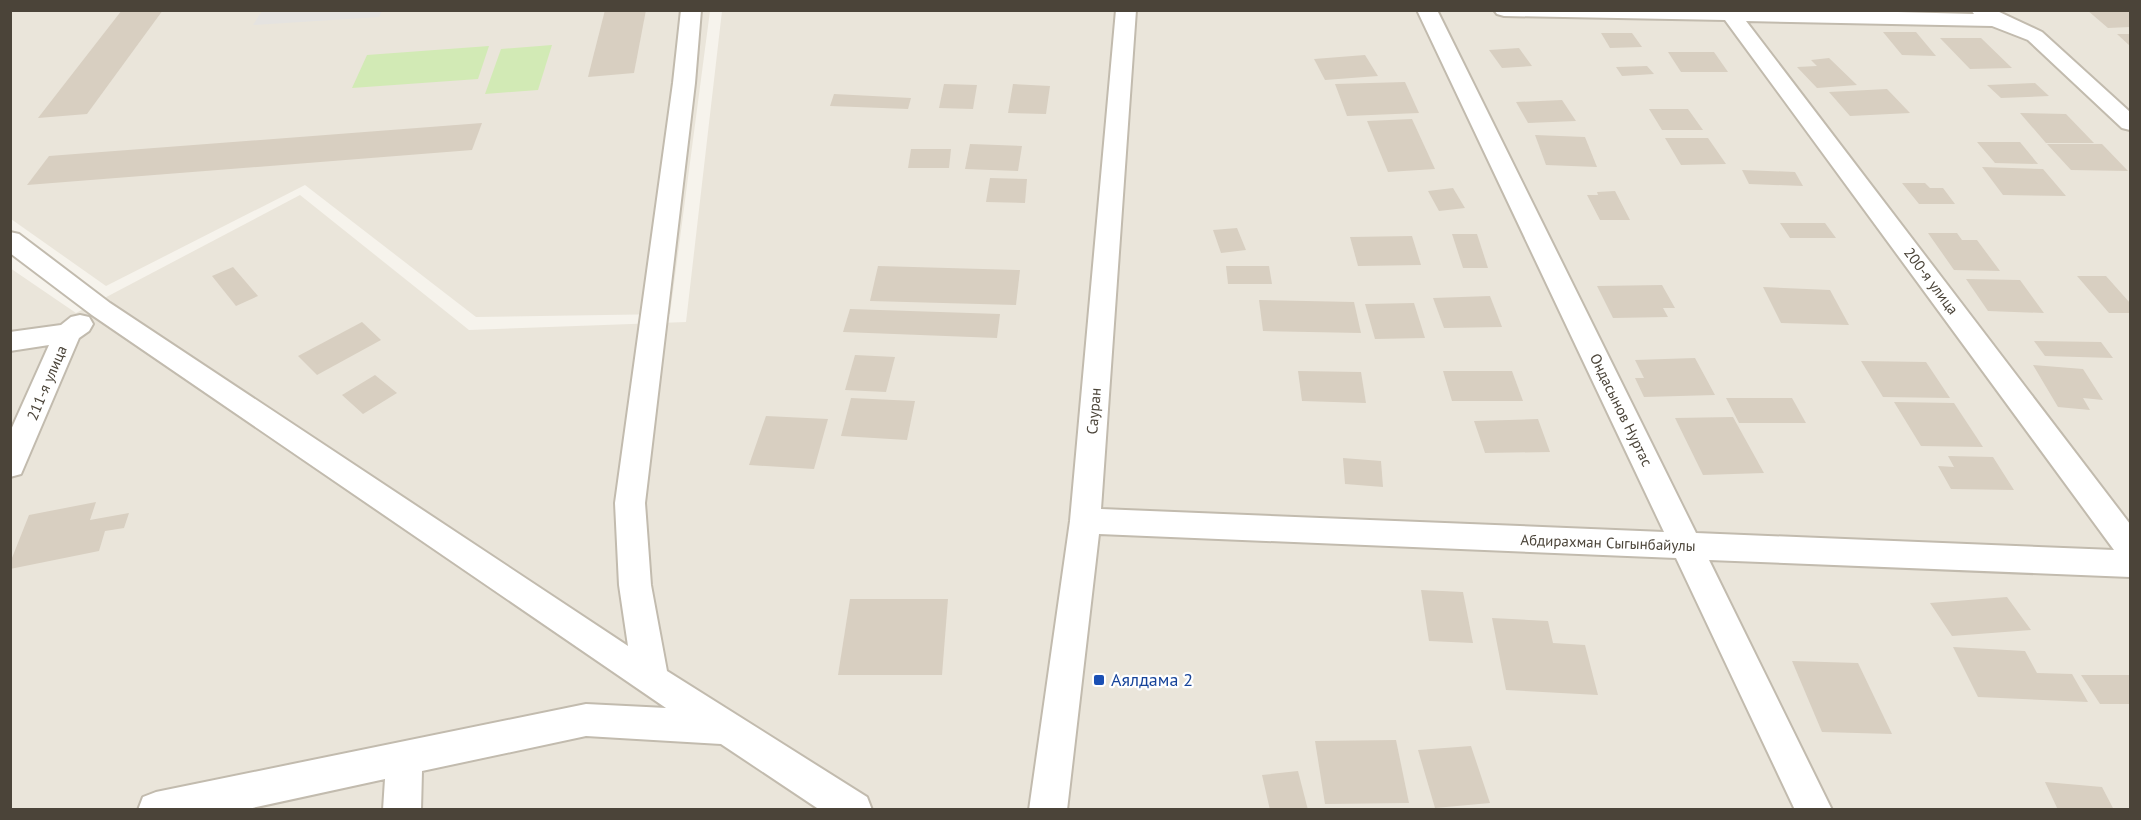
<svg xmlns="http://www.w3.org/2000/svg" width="2141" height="820" font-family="'PT Sans',sans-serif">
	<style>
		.residential { fill: #eae5da }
		.green { fill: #d2eab5 }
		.parking { fill: #e5e3e0 }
		.building { fill: #d8cfc1 }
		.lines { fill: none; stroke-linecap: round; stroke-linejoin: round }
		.minor-casing { stroke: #c2bbae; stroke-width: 4 }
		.minor { fill: #fff; fill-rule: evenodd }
		.transit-dot { fill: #1a4fb4; stroke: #fff; stroke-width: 2 }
		.labels { text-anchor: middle; stroke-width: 4.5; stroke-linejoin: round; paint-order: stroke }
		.street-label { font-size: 15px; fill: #4b4439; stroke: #fff }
		.near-transit-label { font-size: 18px; fill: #164399; stroke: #fff; text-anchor: start }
	</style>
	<rect width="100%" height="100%" fill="#f6f3ec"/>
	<!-- residential -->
	<g class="residential">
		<polygon points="11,11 710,11 670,314 476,317 305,185 106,286 11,219"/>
		<polygon points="722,11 2130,11 2130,809 11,809 10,268 76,313 300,195 469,330 686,322"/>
	</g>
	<!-- green -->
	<g class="green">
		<polygon points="552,45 538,90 485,94 501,49"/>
		<polygon points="489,46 478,79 352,88 367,55"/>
	</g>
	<!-- parking -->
	<polygon class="parking" points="262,11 262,10 382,11 379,17 253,25"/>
	<!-- building -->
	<g class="building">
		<polygon points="122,10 163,10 87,114 38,118"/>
		<polygon points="605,10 646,10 634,73 588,77"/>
		<polygon points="2087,10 2129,10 2130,27 2108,28"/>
		<polygon points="1883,32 1916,32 1936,56 1902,55"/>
		<polygon points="1601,33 1632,33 1642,47 1610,48"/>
		<polygon points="2117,34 2130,34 2130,46"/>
		<polygon points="1940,38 1981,38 2012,68 1970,69"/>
		<polygon points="1519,48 1532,66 1502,68 1489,50"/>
		<polygon points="1668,52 1714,52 1728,72 1681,72"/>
		<polygon points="1365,55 1378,76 1325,80 1314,59"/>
		<polygon points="1829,58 1857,85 1817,88 1797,67 1817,66 1811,60"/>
		<polygon points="1647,66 1654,74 1622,76 1616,67"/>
		<polygon points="1405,82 1419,113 1347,116 1335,84"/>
		<polygon points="2035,83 2049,96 2001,98 1987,85"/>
		<polygon points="944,84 977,85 973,109 939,108"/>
		<polygon points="1013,84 1050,86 1046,114 1008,113"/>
		<polygon points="1887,89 1910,113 1850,116 1829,92"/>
		<polygon points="834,94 911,98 908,109 830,106"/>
		<polygon points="1562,100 1576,121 1528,123 1516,102"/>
		<polygon points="1649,109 1688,109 1703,130 1662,130"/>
		<polygon points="2020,113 2066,114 2094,143 2046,143"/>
		<polygon points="1412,119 1435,169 1388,172 1367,121"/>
		<polygon points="482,123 472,150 27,185 49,156"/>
		<polygon points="1535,135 1585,137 1597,167 1546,165"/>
		<polygon points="1665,138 1708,138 1726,164 1681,165"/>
		<polygon points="1977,142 2020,142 2038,164 1995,163"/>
		<polygon points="970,144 1022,146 1018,171 965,169"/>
		<polygon points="2047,144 2102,144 2128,171 2071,170"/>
		<polygon points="911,149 951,149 949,168 908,168"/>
		<polygon points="1982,167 2043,169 2066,196 2003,195"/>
		<polygon points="1742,170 1795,172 1803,186 1749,184"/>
		<polygon points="990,178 1027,179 1025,203 986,202"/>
		<polygon points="1902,183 1925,183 1930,188 1943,188 1955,204 1919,204"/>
		<polygon points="1453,188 1465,208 1439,211 1428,191"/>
		<polygon points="1615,191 1630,220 1600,220 1587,195 1598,195 1597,192"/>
		<polygon points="1780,223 1825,223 1836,238 1790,238"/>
		<polygon points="1237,228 1246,250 1221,253 1213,230"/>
		<polygon points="1928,233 1957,233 1962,240 1977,240 2000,271 1954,270"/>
		<polygon points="1452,234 1477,234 1488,268 1463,268"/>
		<polygon points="1412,236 1421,265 1358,266 1350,237"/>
		<polygon points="878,266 1020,270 1016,305 870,301"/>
		<polygon points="1226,266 1269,266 1272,284 1228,284"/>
		<polygon points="233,267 258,296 236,306 212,276"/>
		<polygon points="2077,276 2106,276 2130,303 2130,313 2109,313"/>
		<polygon points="1966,279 2020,280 2044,313 1988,311"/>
		<polygon points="1662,285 1675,308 1663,308 1668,317 1613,318 1597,286"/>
		<polygon points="1763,287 1830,290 1849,325 1781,323"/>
		<polygon points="1490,296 1502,327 1444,328 1433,298"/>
		<polygon points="1259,300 1354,302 1361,333 1263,331"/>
		<polygon points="1414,303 1425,338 1375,339 1365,304"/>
		<polygon points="850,309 1000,314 997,338 843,332"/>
		<polygon points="362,322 381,340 317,375 298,356"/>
		<polygon points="2034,341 2101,342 2113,358 2045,356"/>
		<polygon points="855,355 895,357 886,392 845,390"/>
		<polygon points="1695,358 1715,395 1644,397 1635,378 1644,378 1635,360"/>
		<polygon points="1861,361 1926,362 1950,398 1883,397"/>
		<polygon points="2033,365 2083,369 2103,400 2083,398 2090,410 2058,407"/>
		<polygon points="1298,371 1361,372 1366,403 1302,401"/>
		<polygon points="1443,371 1512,371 1523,401 1452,401"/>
		<polygon points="375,375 397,393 363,414 342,395"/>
		<polygon points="851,398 915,401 907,440 841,436"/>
		<polygon points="1726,398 1792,398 1806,423 1739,423"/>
		<polygon points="1894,402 1954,403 1983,447 1921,446"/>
		<polygon points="766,416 828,419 814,469 749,465"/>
		<polygon points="1733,417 1764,473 1703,475 1675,418"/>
		<polygon points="1538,419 1550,452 1485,453 1474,421"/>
		<polygon points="1948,456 1993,457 2014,490 1951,489 1938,466 1954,467"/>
		<polygon points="1343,458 1381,461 1383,487 1345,484"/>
		<polygon points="96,502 90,520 129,513 124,528 105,531 99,551 10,569 10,563 29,515"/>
		<polygon points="1421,590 1463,592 1473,643 1429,641"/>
		<polygon points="2007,597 2031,630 1952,636 1930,603"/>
		<polygon points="850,599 948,599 942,675 838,675"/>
		<polygon points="1492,618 1548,621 1553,643 1585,645 1598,695 1506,690"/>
		<polygon points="1953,647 2025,651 2037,673 2072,674 2088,702 1978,697"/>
		<polygon points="1792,661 1858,663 1892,734 1822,732"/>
		<polygon points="2081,675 2130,675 2130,704 2100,704"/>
		<polygon points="1396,740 1409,803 1325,804 1315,741"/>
		<polygon points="1471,746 1490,803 1435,808 1418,750"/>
		<polygon points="1298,771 1308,810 1270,810 1262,775"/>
		<polygon points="2045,782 2102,787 2114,810 2058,810"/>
	</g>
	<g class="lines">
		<!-- minor casing -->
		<g class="minor-casing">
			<g id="minor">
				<polygon points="681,10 701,10 695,83 645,503 651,585 667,671 867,797 872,810 820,810 721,744 586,736 422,771 421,810 383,810 385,779 243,810 138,810 143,797 156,792 586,704 666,708 92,315 10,253 10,232 19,234 110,303 628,646 619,585 615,503 673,83"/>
				<polygon points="1116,10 1136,10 1101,509 1664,532 1417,10 1437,10 1696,533 2114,550 1725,20 1504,16 1497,14 1494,10 1821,10 1974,14 1971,10 1995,10 2042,32 2130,112 2130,130 2122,128 2028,40 1992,26 1746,21 2130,524 2130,577 1709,560 1832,810 1795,810 1676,558 1099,534 1067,810 1029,810 1070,521"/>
				<polygon points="80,315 89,317 93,324 89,331 79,338 21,474 10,477 10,432 49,345 10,351 10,332 61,325 71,317"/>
			</g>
		</g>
		<!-- minor -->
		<use href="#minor" class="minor"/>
	</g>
	<!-- markers -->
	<rect class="transit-dot" x="1093" y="674" width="12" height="12" rx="3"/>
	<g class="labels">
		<!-- street labels -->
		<g class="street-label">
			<text transform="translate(1931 281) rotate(53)" y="5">200-я улица</text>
			<text transform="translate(47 383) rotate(-67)" y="5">211-я улица</text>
			<text transform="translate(1621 410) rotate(64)" y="5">Ондасынов Нуртас</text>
			<text transform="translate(1094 411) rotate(-85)" y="5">Сауран</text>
			<text transform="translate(1608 543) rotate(2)" y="5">Абдирахман Сыгынбайулы</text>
		</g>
		<!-- near-transit labels -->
		<g class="near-transit-label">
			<text x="1111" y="686">Аялдама 2</text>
		</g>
	</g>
	<!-- border -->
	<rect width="2141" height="820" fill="none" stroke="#4b4439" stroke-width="24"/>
</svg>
